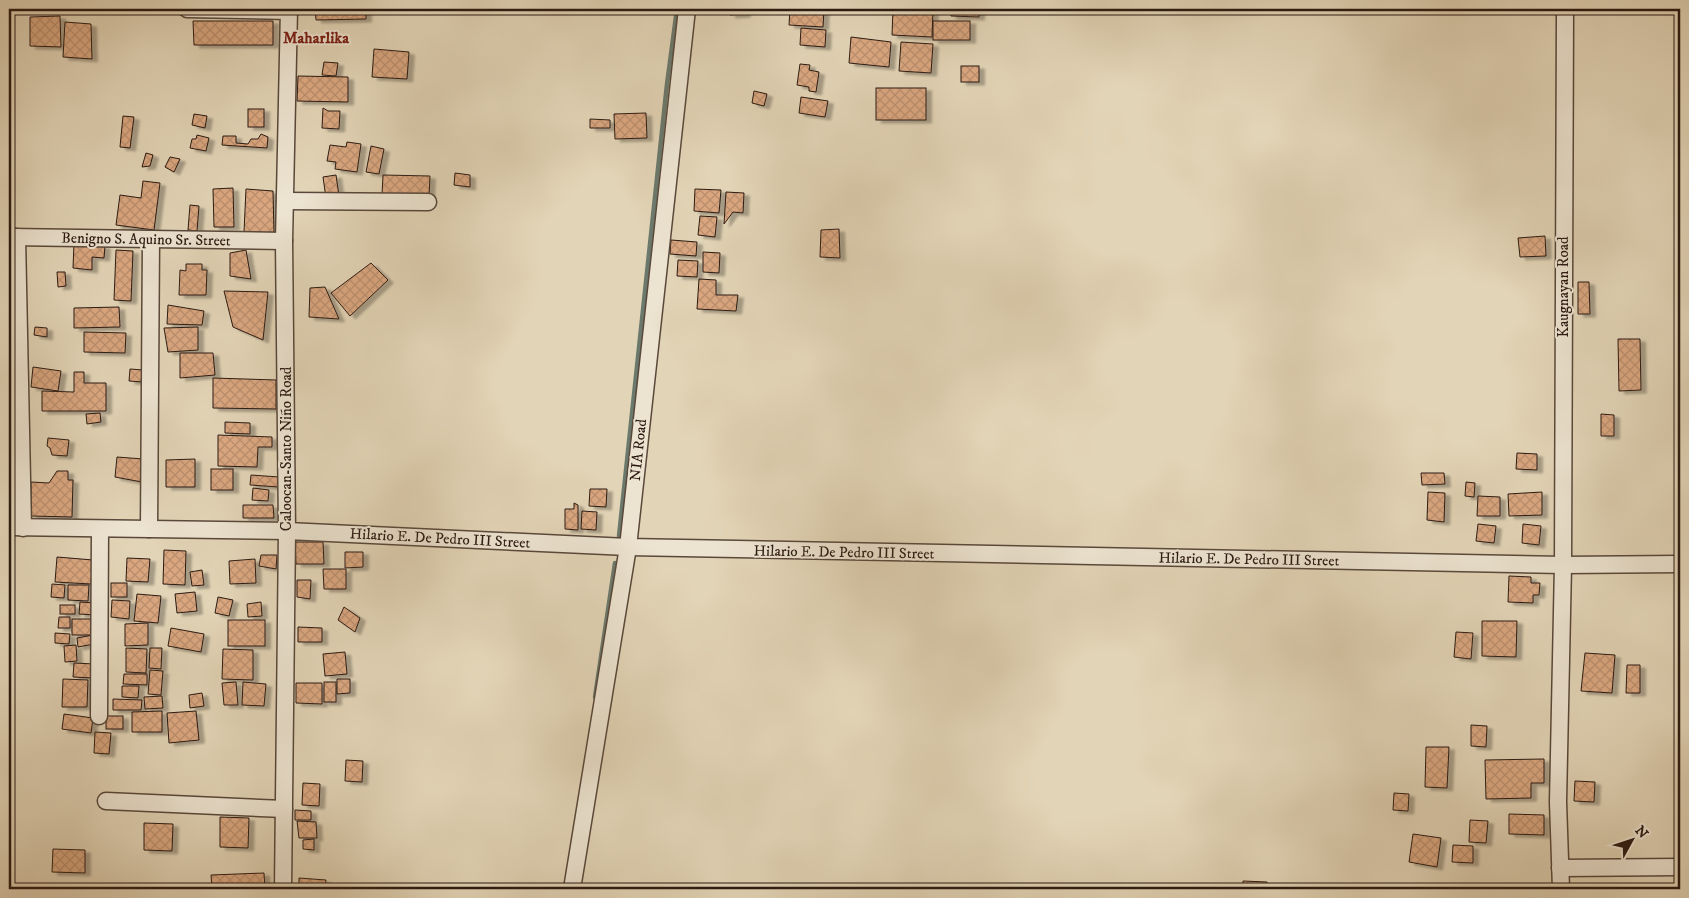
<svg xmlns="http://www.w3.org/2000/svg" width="1689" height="898" font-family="'IM FELL DW Pica',serif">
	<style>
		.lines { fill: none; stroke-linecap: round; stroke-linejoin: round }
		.stream { stroke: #6b796c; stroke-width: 4.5 }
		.building { fill: url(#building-cross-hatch); stroke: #2b1a12; filter: url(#shadow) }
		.minor-casing { stroke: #59483b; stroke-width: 19 }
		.minor { stroke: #ece3d0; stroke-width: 16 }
		.labels { text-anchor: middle; stroke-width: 4; stroke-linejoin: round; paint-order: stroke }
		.street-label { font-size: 15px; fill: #2b1a12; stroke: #ece3d0 }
		.neighbourhood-label { font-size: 16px; font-weight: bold; fill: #7a1f14; stroke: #ece3d0 }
	</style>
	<defs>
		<pattern id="building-cross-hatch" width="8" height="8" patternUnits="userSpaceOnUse" patternTransform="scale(1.25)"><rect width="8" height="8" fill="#daa780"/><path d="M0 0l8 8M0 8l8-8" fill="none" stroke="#bb8f6e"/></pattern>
		<filter id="shadow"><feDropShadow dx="5.5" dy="3" stdDeviation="1" flood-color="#0004"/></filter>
	</defs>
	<rect width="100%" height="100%" fill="#e2d4b6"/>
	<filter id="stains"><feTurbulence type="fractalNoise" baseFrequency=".004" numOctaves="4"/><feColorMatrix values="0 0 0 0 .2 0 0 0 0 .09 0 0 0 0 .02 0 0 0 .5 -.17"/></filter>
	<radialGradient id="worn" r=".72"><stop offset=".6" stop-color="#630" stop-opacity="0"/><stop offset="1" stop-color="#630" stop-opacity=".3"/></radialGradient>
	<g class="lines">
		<!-- stream -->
		<g class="stream">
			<polyline points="619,536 667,84 677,9"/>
			<polyline points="595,697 615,563"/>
		</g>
	</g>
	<!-- building -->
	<g class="building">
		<polygon points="315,9 366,9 366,19 316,20"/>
		<polygon points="730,9 745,9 745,14 730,15"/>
		<polygon points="790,9 824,9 823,27 789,25"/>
		<polygon points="893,9 933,9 932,37 892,35"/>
		<polygon points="951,9 979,9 979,17 951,16"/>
		<polygon points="60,16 61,47 30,46 30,17"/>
		<polygon points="193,21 273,21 273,45 194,45"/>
		<rect x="933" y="21" width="37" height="19"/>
		<polygon points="65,22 91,24 92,59 63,57"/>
		<polygon points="801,28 826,30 825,47 800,45"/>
		<polygon points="851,37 891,42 889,67 849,63"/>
		<polygon points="901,42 933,44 931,73 899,71"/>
		<polygon points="374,49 409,52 407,79 372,77"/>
		<polygon points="324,62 338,63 336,76 322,75"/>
		<polygon points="800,64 810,65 809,70 819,72 816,92 809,91 809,87 797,85"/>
		<rect x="961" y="66" width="18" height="16"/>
		<polygon points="298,76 348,77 348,102 297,101"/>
		<rect x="876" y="88" width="50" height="32"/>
		<polygon points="754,91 767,94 764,106 752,103"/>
		<polygon points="801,97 828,101 825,117 799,113"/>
		<polygon points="323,108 328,111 340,111 339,129 322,128"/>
		<rect x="248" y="109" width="16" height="18"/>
		<polygon points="646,113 647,138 615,139 614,114"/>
		<polygon points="194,114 207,116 205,128 192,125"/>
		<polygon points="123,116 134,117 130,148 120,147"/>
		<polygon points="590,119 610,120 610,128 590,128"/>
		<polygon points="261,134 268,137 267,148 222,145 223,136 236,136 236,143 248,144 251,139 258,139"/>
		<polygon points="197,135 209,138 206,151 190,148 192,139 196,139"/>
		<polygon points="347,142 361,144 357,172 335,169 336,162 327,161 330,145 346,147"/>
		<polygon points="371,146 384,149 379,174 366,172"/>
		<polygon points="146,153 153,155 150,166 142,167"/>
		<polygon points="170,157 180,159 174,172 165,167"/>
		<polygon points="455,173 470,175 470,187 454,185"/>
		<polygon points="336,175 339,196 326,198 323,177"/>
		<polygon points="383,175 430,176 429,197 382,195"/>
		<polygon points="143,181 160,183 154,230 116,225 120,195 141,198"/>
		<polygon points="233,188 234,227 214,227 213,189"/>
		<polygon points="246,189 273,191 274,233 244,232"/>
		<polygon points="695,189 721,190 719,213 694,211"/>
		<polygon points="726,192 744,193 743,213 733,212 724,224"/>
		<polygon points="190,205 199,206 197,231 188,230"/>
		<polygon points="700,216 717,217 715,237 698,235"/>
		<polygon points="839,229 840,258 820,257 821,230"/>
		<polygon points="1545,236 1546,256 1520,257 1518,238"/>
		<polygon points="671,240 697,242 696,256 670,254"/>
		<polygon points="74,244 105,246 104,258 92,257 92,270 73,268"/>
		<polygon points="116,250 133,251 131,301 114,300"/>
		<polygon points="246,250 251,279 230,276 230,253"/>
		<polygon points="703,252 720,253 719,273 703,272"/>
		<polygon points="678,260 698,261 697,277 677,276"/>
		<polygon points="371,263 388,280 350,316 331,293"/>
		<polygon points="186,264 202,264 202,270 207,270 206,295 179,295 180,270 186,271"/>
		<polygon points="57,272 65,272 66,286 58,287"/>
		<polygon points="699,279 716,280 716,295 738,295 736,311 697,309"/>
		<polygon points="1578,282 1589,282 1590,314 1578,314"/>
		<polygon points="325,287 339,319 309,317 310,288"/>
		<polygon points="224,291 268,292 263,340 233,327"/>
		<polygon points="168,305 204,311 202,325 167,324"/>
		<polygon points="119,307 120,327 74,328 74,308"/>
		<polygon points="35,327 47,328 47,337 34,335"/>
		<polygon points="198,327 198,350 168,352 164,328"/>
		<polygon points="84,332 126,333 125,353 84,352"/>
		<polygon points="1618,339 1640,339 1641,390 1619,391"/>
		<polygon points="180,353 213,353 215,375 180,378"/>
		<polygon points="33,367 61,371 58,391 31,387"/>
		<polygon points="130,369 143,370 143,382 129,381"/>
		<polygon points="74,372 84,372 84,383 106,383 106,411 42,411 42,391 74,392"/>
		<polygon points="213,378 276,380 276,409 213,408"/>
		<polygon points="100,413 101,422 87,424 86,414"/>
		<polygon points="1601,414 1614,415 1614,436 1601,436"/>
		<polygon points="9,419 15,419 16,461 9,462"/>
		<polygon points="225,422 250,423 250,434 225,433"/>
		<polygon points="218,435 272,437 272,447 258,447 257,467 218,466"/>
		<polygon points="48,438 69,440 67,456 52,455 50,448 47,446"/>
		<polygon points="1517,453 1537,454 1537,470 1516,469"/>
		<polygon points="117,457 143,459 142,482 115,477"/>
		<polygon points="195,459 195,487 166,487 166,460"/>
		<rect x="211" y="469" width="22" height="21"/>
		<polygon points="57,471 68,471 68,480 73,480 72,517 31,516 31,482 49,483"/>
		<polygon points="1421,473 1444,473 1445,484 1422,485"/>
		<polygon points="251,475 279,477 279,487 250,485"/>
		<polygon points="1466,482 1475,483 1474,497 1465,496"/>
		<polygon points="253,488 269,490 268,501 252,500"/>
		<polygon points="590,489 607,489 606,507 589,506"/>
		<polygon points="1428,492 1445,493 1444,522 1427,520"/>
		<polygon points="1542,492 1542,515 1509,516 1508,494"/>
		<polygon points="1478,496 1500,497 1500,516 1477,516"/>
		<polygon points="574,503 578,505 578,530 565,529 565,509 574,509"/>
		<polygon points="243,505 273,505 274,518 243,518"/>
		<polygon points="582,511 597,512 596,530 581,529"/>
		<polygon points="1478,524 1496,526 1494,543 1476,541"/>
		<polygon points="1523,524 1541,526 1539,545 1522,543"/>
		<polygon points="295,542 323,542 324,564 296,564"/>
		<polygon points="164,550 186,551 185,585 163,584"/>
		<polygon points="345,552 363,552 363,567 345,568"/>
		<polygon points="261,555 277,555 276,569 259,566"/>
		<polygon points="57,557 93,560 91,584 55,582"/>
		<polygon points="127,558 150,559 148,582 126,581"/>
		<polygon points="255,559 256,583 230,584 229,561"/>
		<polygon points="323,569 346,569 346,589 324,589"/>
		<polygon points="202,570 204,585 192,586 190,572"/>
		<polygon points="1509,576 1531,577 1531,583 1540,583 1539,595 1533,595 1533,603 1508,602"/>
		<polygon points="297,580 311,580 310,599 297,597"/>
		<rect x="111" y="583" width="16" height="14"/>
		<polygon points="52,584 65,585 64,598 51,597"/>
		<polygon points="68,585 89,585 88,601 68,600"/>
		<polygon points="195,592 197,611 177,613 175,594"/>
		<polygon points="137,594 161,596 158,623 134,621"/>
		<polygon points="218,597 233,600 229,616 215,613"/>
		<polygon points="112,600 130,601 129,619 111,617"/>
		<polygon points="80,602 96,603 95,615 79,614"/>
		<polygon points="261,602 262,616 248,617 247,604"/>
		<rect x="60" y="605" width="15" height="9"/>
		<polygon points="344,607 360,618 355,632 338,620"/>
		<polygon points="59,617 70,617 70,628 58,628"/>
		<rect x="72" y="619" width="19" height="16"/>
		<rect x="228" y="620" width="37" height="26"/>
		<polygon points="1482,621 1517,621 1516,657 1482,656"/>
		<polygon points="148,623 148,645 125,646 125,624"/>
		<polygon points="298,627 322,628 322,642 298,642"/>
		<polygon points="171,628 204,634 201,652 168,646"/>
		<polygon points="1456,632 1473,633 1471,659 1454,657"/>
		<polygon points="55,633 70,634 69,644 55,643"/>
		<polygon points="93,635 94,644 78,647 77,638"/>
		<polygon points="76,645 77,661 65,662 64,646"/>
		<polygon points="126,648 147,649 146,673 126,672"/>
		<polygon points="150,648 162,648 161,669 149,668"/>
		<polygon points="223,649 253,650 253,680 222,679"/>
		<polygon points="345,652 347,674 325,676 323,654"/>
		<polygon points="1585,653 1615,655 1612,693 1581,691"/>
		<polygon points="74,663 94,664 93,678 73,677"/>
		<polygon points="1627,665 1640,665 1640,693 1626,693"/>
		<polygon points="150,670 163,671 161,695 148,694"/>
		<polygon points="124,674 147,674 147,685 123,684"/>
		<polygon points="63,679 88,680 87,707 62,707"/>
		<polygon points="337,679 350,679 350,693 337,694"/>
		<polygon points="236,682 238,705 224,705 222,683"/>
		<polygon points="243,682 266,684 264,706 242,705"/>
		<rect x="324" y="682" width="12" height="20"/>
		<polygon points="296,683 322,683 322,704 296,703"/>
		<polygon points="122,686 139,686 138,698 122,697"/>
		<polygon points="202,693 204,706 190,708 189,695"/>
		<polygon points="162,696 163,708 145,709 144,697"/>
		<polygon points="113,699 142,700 141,710 113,710"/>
		<polygon points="162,711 162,732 132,732 132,712"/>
		<polygon points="196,711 199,740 169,743 167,713"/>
		<polygon points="64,714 93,718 91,733 62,729"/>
		<rect x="106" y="716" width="17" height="13"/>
		<polygon points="1471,725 1487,726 1486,747 1471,746"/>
		<polygon points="95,732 111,733 109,754 94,753"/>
		<polygon points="1426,747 1449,747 1447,788 1425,787"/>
		<polygon points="1544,759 1544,783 1531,783 1531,798 1486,799 1485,760"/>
		<polygon points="346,760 363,761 362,782 345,781"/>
		<polygon points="1575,781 1595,782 1594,802 1574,801"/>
		<polygon points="303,783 320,784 319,806 302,805"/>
		<polygon points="1394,793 1409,794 1408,811 1393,810"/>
		<polygon points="295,810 311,811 311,820 295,820"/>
		<polygon points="1509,814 1544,815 1544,835 1509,834"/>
		<polygon points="220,817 249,818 248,848 220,847"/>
		<polygon points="1470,820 1488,821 1486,843 1469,842"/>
		<polygon points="297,821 316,822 317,838 299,838"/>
		<polygon points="144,823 173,824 172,851 144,850"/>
		<polygon points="1413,834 1441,838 1437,867 1409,862"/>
		<polygon points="314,839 314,850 303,849 303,840"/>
		<polygon points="1453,845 1473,846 1473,863 1452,862"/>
		<polygon points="53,849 85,850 85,873 52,872"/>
		<polygon points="264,873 265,889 212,889 211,875"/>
		<polygon points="299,878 326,880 325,889 299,889"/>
		<polygon points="1243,881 1267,882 1267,889 1243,889"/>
	</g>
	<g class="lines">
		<!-- minor casing -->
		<g class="minor-casing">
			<g id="minor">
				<polyline points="187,9 289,11"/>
				<polyline points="285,201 428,202"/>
				<polyline points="9,237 284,241"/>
				<polyline points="17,237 23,528"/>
				<polyline points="9,527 287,531 628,547 1563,565 1680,564"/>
				<polyline points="149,529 151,239"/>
				<polyline points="99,716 100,529"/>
				<polyline points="106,801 284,809"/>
				<polyline points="1560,868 1680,867"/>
				<polyline points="283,889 287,531 284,241 289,9"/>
				<polyline points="572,889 628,547 687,9"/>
				<polyline points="1561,889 1558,802 1563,565 1565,9"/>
			</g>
		</g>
		<!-- minor -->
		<use href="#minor" class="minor"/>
	</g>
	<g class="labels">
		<!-- street labels -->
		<g class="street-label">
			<text transform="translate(146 239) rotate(1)" y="5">Benigno S. Aquino Sr. Street</text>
			<text transform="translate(1563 287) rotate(-90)" y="5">Kaugnayan Road</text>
			<text transform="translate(286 449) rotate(-90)" y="5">Caloocan-Santo Niño Road</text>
			<text transform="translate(638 450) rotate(-84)" y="5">NIA Road</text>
			<text transform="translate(440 538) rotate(3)" y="5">Hilario E. De Pedro III Street</text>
			<text transform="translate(844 552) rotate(1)" y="5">Hilario E. De Pedro III Street</text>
			<text transform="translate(1249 559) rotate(1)" y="5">Hilario E. De Pedro III Street</text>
		</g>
		<!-- neighbourhood labels -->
		<g class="neighbourhood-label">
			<text x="316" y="43">Maharlika</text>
		</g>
	</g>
	<!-- margin -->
	<rect width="1689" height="898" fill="none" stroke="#e2d4b6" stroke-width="30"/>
	<rect x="10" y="10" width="1669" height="878" fill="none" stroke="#2b1a12" stroke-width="2.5"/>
	<rect x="15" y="15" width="1659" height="868" fill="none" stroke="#2b1a12"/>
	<!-- north arrow -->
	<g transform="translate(1632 840) rotate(50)" stroke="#ece3d0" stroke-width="4" paint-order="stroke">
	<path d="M0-4L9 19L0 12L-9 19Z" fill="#2b1a12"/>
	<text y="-8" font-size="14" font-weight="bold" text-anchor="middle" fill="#2b1a12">N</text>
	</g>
	<rect width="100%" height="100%" filter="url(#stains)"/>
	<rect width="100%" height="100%" fill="url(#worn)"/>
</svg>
